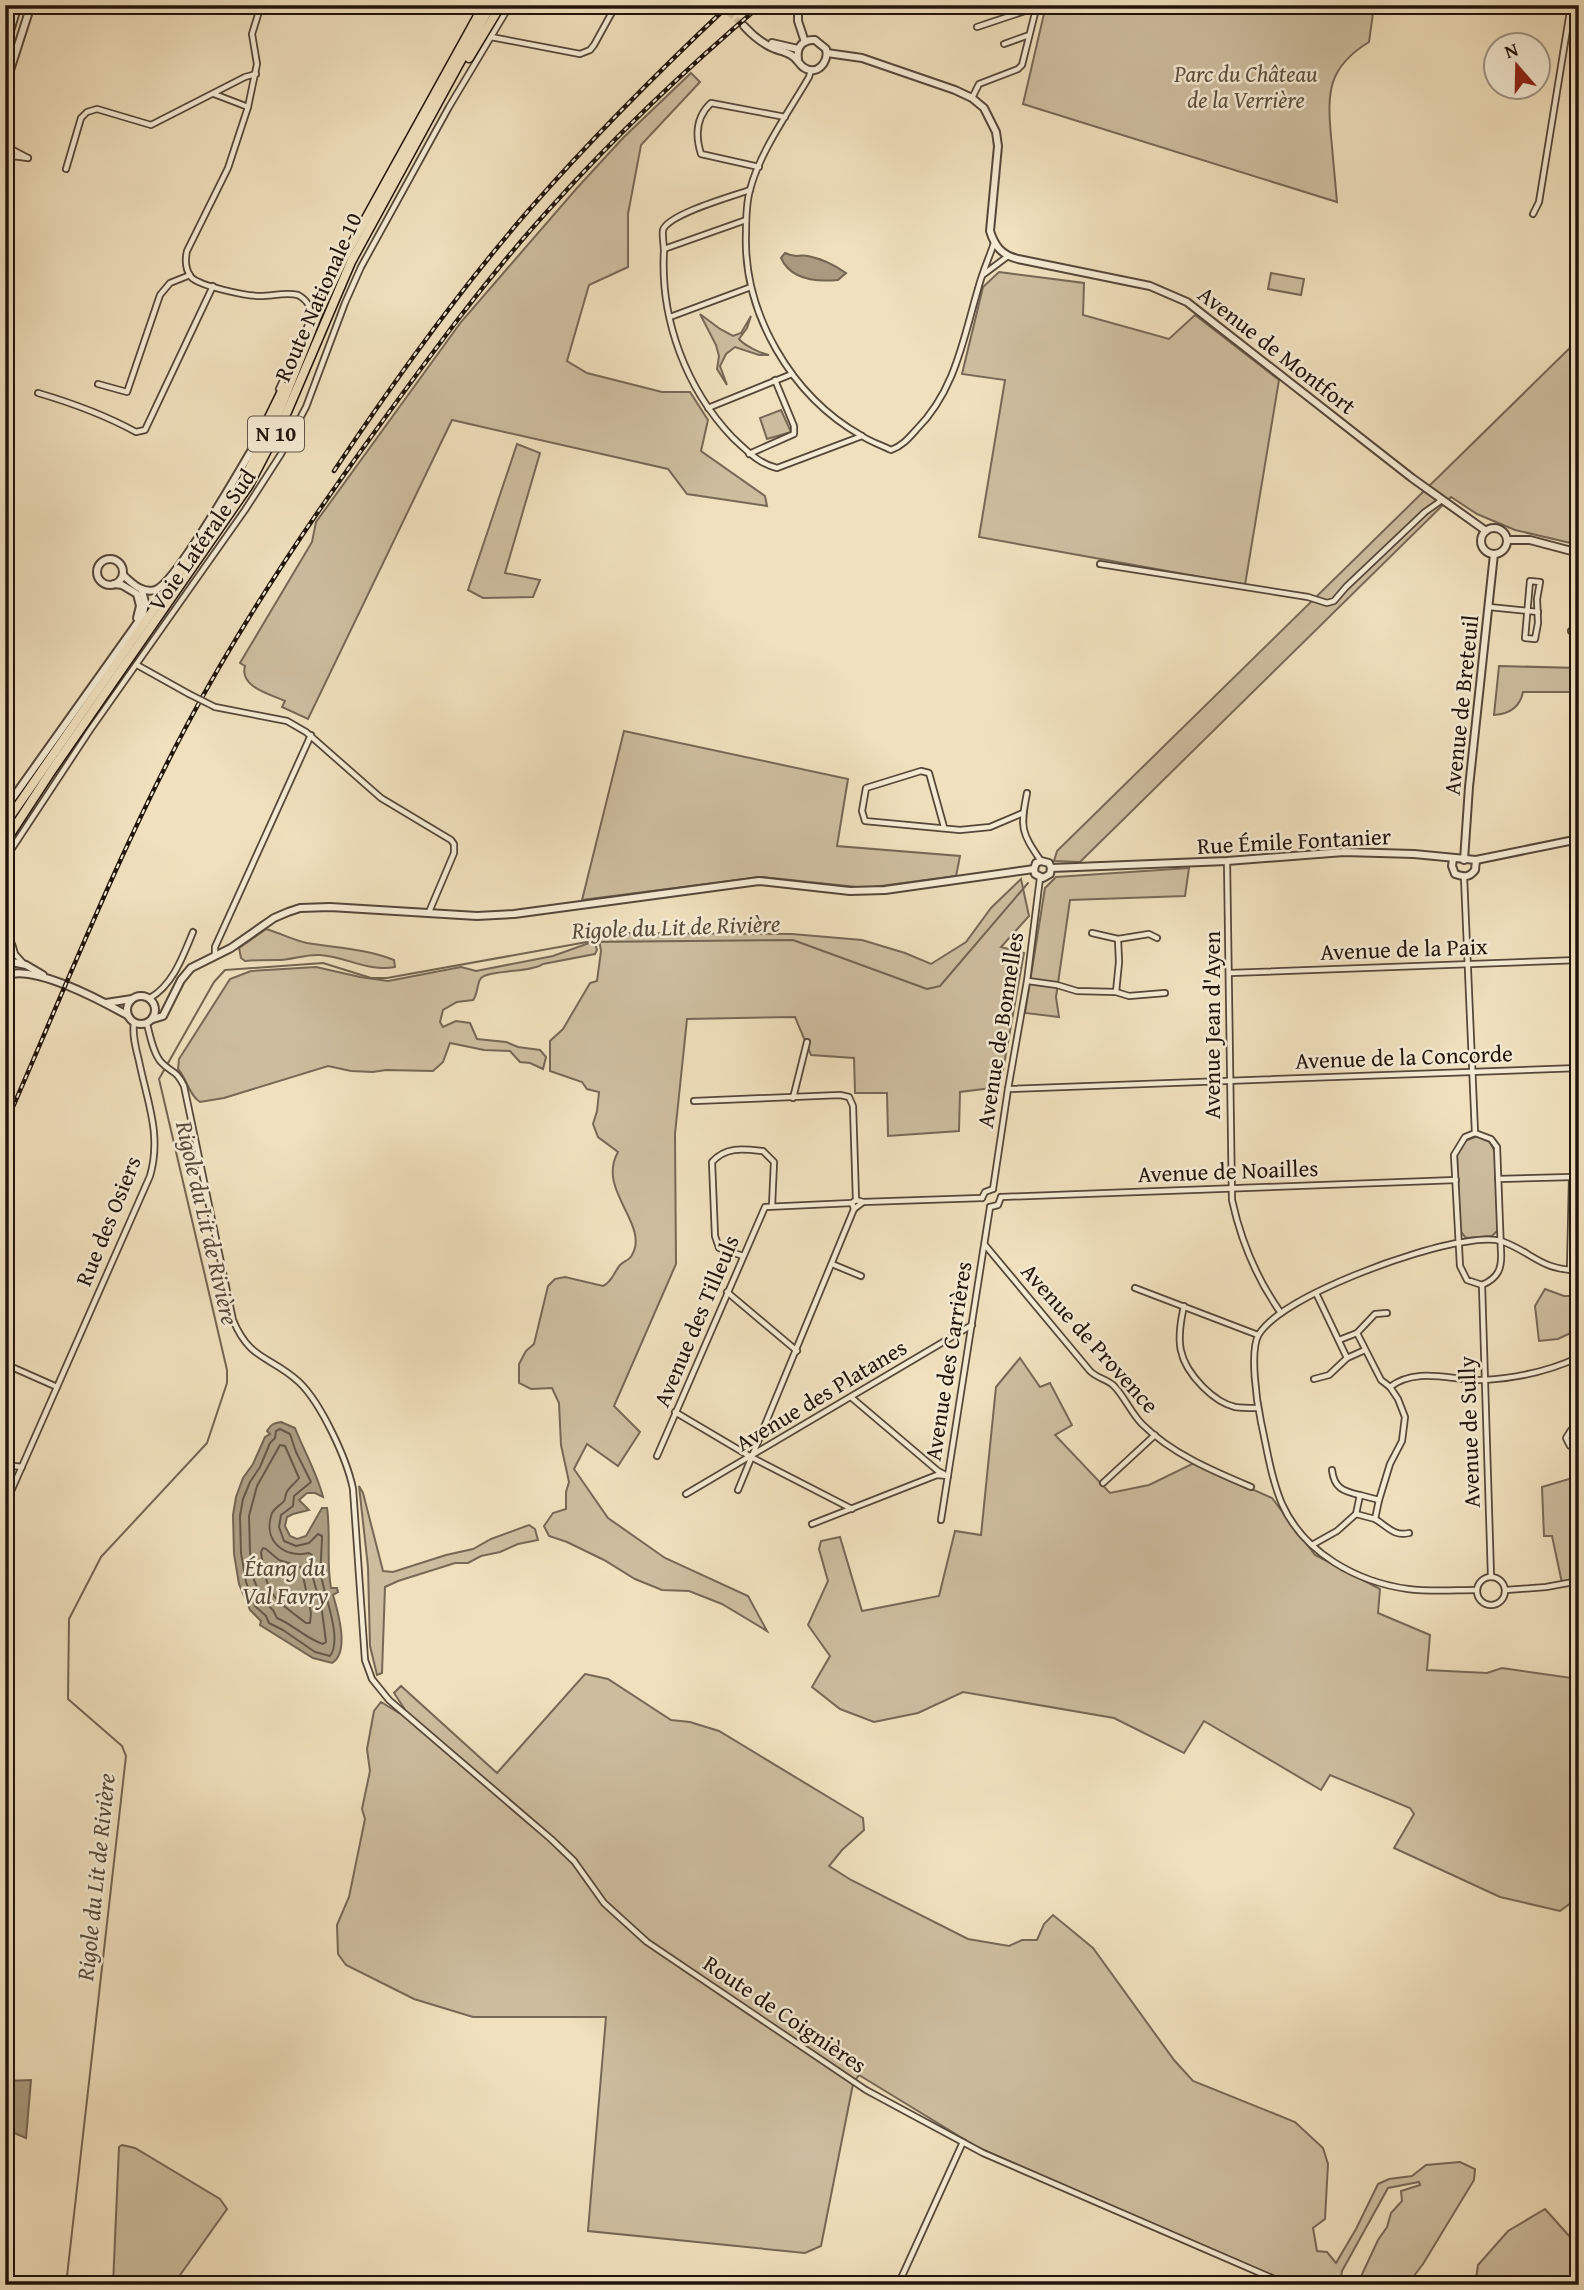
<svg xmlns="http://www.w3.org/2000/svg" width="1584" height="2290" font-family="'Gentium Book Plus',serif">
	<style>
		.green { fill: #cdbd9f; stroke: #776855; stroke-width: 2 }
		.water { fill: #aa9b80; stroke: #736551; stroke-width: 2 }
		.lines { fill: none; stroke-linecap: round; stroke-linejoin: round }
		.shore { stroke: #665846; stroke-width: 2 }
		.stream { stroke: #736551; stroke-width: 2 }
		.tertiary-tunnel { stroke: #d1c1a2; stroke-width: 6; stroke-dasharray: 6 3; stroke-linecap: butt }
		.minor-casing { stroke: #554738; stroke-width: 8 }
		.tertiary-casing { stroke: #554738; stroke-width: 10 }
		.primary-casing { stroke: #21140b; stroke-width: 11 }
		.minor { stroke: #f5ebd4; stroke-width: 4.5 }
		.tertiary { stroke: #f5ebd4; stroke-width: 6 }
		.primary { stroke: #f0e0bd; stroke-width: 8 }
		.rail-casing { stroke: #21140b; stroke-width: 4.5 }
		.rail { stroke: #f5ebd4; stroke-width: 2; stroke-dasharray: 5; stroke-linecap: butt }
		.minor-bridge-casing { stroke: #554738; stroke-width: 8; stroke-linecap: butt }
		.minor-bridge { stroke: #f5ebd4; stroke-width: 4.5 }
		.labels { text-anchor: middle; stroke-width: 5; stroke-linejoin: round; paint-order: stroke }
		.shield { fill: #f5ebd4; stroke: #615447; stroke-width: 2 }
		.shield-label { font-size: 21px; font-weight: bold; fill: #21140b }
		.park-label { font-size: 23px; font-style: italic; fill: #5d4f3f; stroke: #f5ebd4 }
		.street-label { font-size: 23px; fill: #21140b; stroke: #f5ebd4 }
		.water-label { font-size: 24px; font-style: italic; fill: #584a3a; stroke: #f5ebd4 }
	</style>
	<rect width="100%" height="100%" fill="#f0e0bd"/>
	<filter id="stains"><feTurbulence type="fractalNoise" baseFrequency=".00286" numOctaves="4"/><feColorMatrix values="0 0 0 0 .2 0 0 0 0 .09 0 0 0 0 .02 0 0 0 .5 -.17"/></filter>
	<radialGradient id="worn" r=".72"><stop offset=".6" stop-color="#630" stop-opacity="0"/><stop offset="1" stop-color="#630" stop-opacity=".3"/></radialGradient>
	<!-- green -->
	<g class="green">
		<path d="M1046,5H1386L1373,13L1369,42C1328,67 1327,92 1331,136C1333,158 1335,180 1337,202L1023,104Z"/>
		<path d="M691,73L700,82L641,145L628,214V267L589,285L567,361L587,373L662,392H690L708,420L701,451L765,496L767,506L687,494L668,469L452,420L308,719L282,707L285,701C270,694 239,687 245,666L240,663L312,542L316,522L461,322L577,188L623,138Z"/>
		<polygon points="999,272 1084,283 1083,315 1169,339 1195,315 1279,380 1245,585 979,537 1005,380 962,374 983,287"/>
		<polygon points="1271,273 1304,279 1301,295 1268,289"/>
		<path d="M700,314L720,329L733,336L741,333L751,316L747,328L739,339C745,346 760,353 769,355H759L735,347L726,354L720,366L727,385L717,369L719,356L716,345Z"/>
		<polygon points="1579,339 1579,545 1515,530 1477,514 1451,497 1080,862 1054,861 1057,851"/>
		<polygon points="781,410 791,432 767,439 760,418"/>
		<polygon points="517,444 540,453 505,573 540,580 533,597 483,598 468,590"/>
		<path d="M1499,666L1579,668V692H1523C1520,707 1509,714 1494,715Z"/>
		<polygon points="624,731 848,779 837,846 960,856 956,876 866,888 761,877 582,900"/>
		<polygon points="1189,868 1185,896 1070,900 1056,997 1059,1017 1025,1013 1045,888 1056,877"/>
		<path d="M1021,879L1029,916L1001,947L1024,953L1000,1087L960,1092L959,1131L888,1136L887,1093H855L854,1058L811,1055L795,1017L687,1019L675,1134L676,1264L614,1406L640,1432L618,1466L587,1444L574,1469L608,1518L665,1558L748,1596L767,1631L722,1604L689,1591L662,1590L635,1579L604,1560L567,1542L549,1536L544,1526L553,1513L566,1509V1492L569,1482L561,1445L559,1403L552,1388L531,1389L519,1383V1364L526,1351L534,1344L548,1286L555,1279L565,1277L603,1286C612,1282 614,1272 620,1265C624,1261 630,1260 632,1255C650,1224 596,1190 618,1152L598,1137L593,1124L597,1111L599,1092L587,1089L582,1082L550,1071V1041L563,1029L590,983L597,981L601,951L598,933L792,934L862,940L905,953L931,964L966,942L991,908Z"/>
		<path d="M266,929C280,933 293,940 307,943C337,948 366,949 394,960L395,967C368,972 347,957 320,955C305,954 292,960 277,960C266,960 256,960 245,961L241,958L239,948Z"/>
		<path d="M589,943H595L597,950L595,954L543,964C532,972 496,970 484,976C476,979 479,993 473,1000L457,1002L443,1010L440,1022L443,1027L456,1021L470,1023L477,1039L506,1042L518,1047L540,1050L546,1057L543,1069L530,1063L520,1062L510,1051L484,1050L450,1043L443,1062L433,1071L386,1070L373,1072L351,1071L328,1066L224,1098L200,1102C189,1095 187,1079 178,1069L179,1059L230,979L251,971L316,967L360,977L388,981L461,967L476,971L553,956Z"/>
		<polygon points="1478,1136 1490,1142 1495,1152 1498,1230 1492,1236 1466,1238 1460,1231 1457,1154 1465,1141"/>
		<polygon points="1545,1289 1564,1296 1579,1296 1579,1329 1558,1339 1539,1341 1535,1306"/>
		<polygon points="1020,1358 1040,1387 1050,1383 1072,1425 1055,1435 1110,1493 1149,1485 1194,1463 1272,1498 1315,1555 1380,1589 1378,1613 1430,1635 1427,1670 1487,1673 1502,1668 1579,1679 1579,1897 1560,1911 1500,1897 1394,1848 1414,1814 1410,1808 1330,1775 1321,1790 1204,1721 1184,1753 1114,1718 963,1692 918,1713 874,1722 840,1709 812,1687 830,1656 808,1625 828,1581 819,1549 821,1541 840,1537 862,1611 939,1596 955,1531 981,1535 996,1387"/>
		<polygon points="1579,1476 1579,1579 1562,1583 1552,1536 1544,1536 1542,1487"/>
		<polygon points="359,1486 363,1493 383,1571 393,1572 446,1555 473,1549 491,1539 529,1525 535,1529 538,1540 518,1544 500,1552 481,1556 468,1563 455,1563 398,1581 385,1587 382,1673 377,1675 370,1646 368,1567"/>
		<polygon points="585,1674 608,1679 671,1720 690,1722 719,1731 863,1818 864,1830 842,1850 829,1866 851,1880 968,1939 1009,1946 1022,1940 1037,1940 1044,1924 1053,1915 1093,1948 1174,2060 1193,2081 1295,2122 1323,2148 1328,2164 1325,2219 1313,2228 1317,2251 1327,2252 1336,2263 1356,2229 1378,2184 1389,2179 1412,2176 1426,2165 1460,2162 1475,2169 1474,2180 1423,2264 1407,2285 1357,2285 1378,2240 1387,2227 1391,2213 1402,2201 1401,2191 1420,2185 1419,2182 1388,2188 1342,2271 1340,2285 1295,2285 977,2147 859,2075 853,2084 821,2246 805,2253 588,2231 606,2017 473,2017 414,1999 346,1965 338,1954 337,1925 349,1897 365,1819 362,1809 370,1771 367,1749 374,1711 381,1702 399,1713 404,1708 394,1693 401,1686 497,1773"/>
		<polygon points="122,2145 135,2148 220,2199 227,2209 173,2285 113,2285 119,2147"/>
		<polygon points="1545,2209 1579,2247 1579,2285 1475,2285 1478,2265 1508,2231"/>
	</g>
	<!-- water -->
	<g class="water">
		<path d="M785,253C797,259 798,254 808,256C823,259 833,264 846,273L838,280C817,282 791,280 781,258Z"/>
		<path d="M281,1422L295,1428C304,1451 317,1473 323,1497L315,1493H307L299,1500L309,1510L293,1514L287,1517L285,1526L290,1536L297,1539L306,1536L322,1508H327C331,1535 326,1561 331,1588H337L338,1592L333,1595C338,1612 350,1652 332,1663L313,1658L260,1625L261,1621L250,1610L239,1584L234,1554L233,1515L236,1497L243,1478L253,1464L265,1437L270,1434L267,1431C271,1424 274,1423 281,1422Z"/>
		<polygon points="31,2080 26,2138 5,2129 5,2085 7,2081"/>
	</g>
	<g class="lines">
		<!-- shore -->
		<g class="shore">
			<path d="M280,1429L290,1434L296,1452L311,1482L294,1496L293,1506L281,1515L279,1527L284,1541L296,1546L309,1543L318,1534L322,1536C322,1548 320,1562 321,1575C324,1595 343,1639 330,1656L315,1652L283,1630L269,1623L266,1616L255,1606L246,1582L241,1553L240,1516L243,1499L250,1482L260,1467L270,1443L275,1438L276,1431Z"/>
			<path d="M280,1445L285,1446L299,1478C296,1482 291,1486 288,1490C285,1493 286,1498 284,1501C280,1506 275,1507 272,1513C262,1540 284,1559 309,1553L312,1555V1574L322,1611L326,1642L323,1644C306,1639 294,1625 277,1618L273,1610L263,1601L254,1580L250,1552L249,1516L257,1486Z"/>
			<path d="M263,1548L266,1549L279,1560L301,1567L311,1613L310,1623H306C272,1597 267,1597 261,1552Z"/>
		</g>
		<!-- stream -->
		<polyline class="stream" points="66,2285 126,1756 122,1746 68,1699 69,1619 101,1557 207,1443 227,1383 227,1370 159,1079 214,982 225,970 323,963 371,978 387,978 587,942 793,940 927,989 940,986 1028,883"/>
		<!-- tertiary-tunnel -->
		<polyline class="tertiary-tunnel" points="722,7 744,26"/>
		<!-- minor casing -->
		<g class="minor-casing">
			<g id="minor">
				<path d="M261,5L252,34L257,64L248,107L228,168L187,251C185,260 185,269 191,277C199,286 246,296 260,296C273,296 285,292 298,295C309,301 312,309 310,321L279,389"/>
				<polyline points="977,27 1037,7"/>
				<polyline points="491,37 580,54 590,50 594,45 616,5"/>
				<polyline points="1004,44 1029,35"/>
				<path d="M811,70L809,77C790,110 759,153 750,190C746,204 746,219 746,233C743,313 791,396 862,436C871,442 881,445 891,450C902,446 908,439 916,430C955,391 963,340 978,289C982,273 989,258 994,243"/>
				<polyline points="214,94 248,107"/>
				<polyline points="972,98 979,84 1018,69 1022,65 1037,5"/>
				<polyline points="5,143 11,149 28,158"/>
				<polyline points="5,155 28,158"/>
				<path d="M759,167L701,154C695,135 696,117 711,103L785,117"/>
				<polyline points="66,169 81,118 87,112 97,109 151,125 245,77 256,74"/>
				<path d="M750,190C733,196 668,214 663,230C662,236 664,245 664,251C660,319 686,389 733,438C746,450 759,464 777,468L862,436"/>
				<polyline points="1533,214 1539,202 1571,5"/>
				<polyline points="664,249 746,220"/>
				<polyline points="984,274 1008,256"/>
				<polyline points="670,317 751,287"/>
				<polyline points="98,384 127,392 160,295 170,283 190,275"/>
				<path d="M38,393C72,403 105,415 136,432L145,430L213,286"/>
				<polyline points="708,408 792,374"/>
				<polyline points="749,454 794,434 794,426 775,380"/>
				<polyline points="1100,564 1308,597 1327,603 1334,601 1346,587 1425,512 1442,500"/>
				<polygon points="1530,581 1540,582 1537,599 1538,623 1535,639 1525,638"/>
				<polyline points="1489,607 1538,612"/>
				<polyline points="1571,631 1579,631"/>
				<polyline points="137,665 189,694"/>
				<polyline points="215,707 287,721 306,732 381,798 451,840 454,844 454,853 429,912"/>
				<path d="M1027,793C1020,828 1021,832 1041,861"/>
				<polyline points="944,827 929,773 921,771 866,788 862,811 865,821 960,830 990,827 1023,813"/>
				<polyline points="5,859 90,730 245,510 281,454 306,407 345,303 361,267 449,107 510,5"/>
				<path d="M1227,861L1232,1200C1241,1241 1256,1278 1281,1313"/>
				<polyline points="1464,877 1475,1133"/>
				<polyline points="5,932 8,937 5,951"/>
				<polyline points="1092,933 1118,939 1149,934 1157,938"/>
				<polyline points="8,942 12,944 15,954 23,963"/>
				<polyline points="215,956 215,947 311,735"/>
				<polyline points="1230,973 1579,960"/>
				<polyline points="1028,981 1057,985 1077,991 1116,992 1129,996 1165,993"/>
				<polyline points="1116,992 1119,962 1118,939"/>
				<path d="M150,998C173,985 183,956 193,932"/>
				<path d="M147,1024C150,1035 153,1053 161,1062C171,1073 176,1069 184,1086L233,1320C250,1361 271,1356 299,1382C321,1403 347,1459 353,1489L365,1660L372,1679L389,1700L551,1839L574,1861L604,1903L647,1942L866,2090L983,2153L1288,2285"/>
				<polyline points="1008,1089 1579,1068"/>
				<polyline points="793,1098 807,1042"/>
				<polyline points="694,1101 840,1095 849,1097 853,1106 856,1200 852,1203 854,1209 863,1202 856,1200"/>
				<path d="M1475,1133L1491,1139L1497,1147L1501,1252C1502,1269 1498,1278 1482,1285L1467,1280L1460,1266L1454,1155L1465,1137Z"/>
				<polyline points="1498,1179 1572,1177"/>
				<polyline points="993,1189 1008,1089 1027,981 1040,878"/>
				<polyline points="1001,1197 1456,1180"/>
				<polyline points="982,1198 985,1192 993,1189"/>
				<polyline points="863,1202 982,1198"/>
				<polyline points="990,1207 998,1205 1001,1197"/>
				<path d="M985,1245L1090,1371C1097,1378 1106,1379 1113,1385C1123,1394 1131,1413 1142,1424C1172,1454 1213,1471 1251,1487"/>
				<path d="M743,1256L719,1248L715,1236L712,1162C726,1146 744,1149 763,1151L774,1162L772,1206"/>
				<polyline points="832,1264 861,1276"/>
				<polyline points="1570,1270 1572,1177 1579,1166"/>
				<polyline points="1482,1285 1491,1576"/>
				<polyline points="1135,1288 1258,1335"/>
				<polyline points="727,1292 797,1351"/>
				<polyline points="1316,1293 1347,1358"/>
				<path d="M1184,1306C1176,1341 1177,1361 1203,1387C1212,1396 1222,1404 1235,1407C1242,1408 1250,1408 1257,1408"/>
				<polyline points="1339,1340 1357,1333 1375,1314 1387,1313"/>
				<polyline points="5,1364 57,1387"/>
				<polyline points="1314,1379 1329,1375 1347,1358 1365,1350"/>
				<path d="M1390,1387C1417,1366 1453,1381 1484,1380C1516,1378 1550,1371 1579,1357"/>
				<polyline points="852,1398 938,1471 944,1474"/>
				<polyline points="675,1412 751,1457 852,1509"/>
				<polyline points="1579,1430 1571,1430 1566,1438 1570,1446 1579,1447"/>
				<polyline points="657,1456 765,1207 852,1203"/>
				<polyline points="5,1470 14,1466 22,1467"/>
				<path d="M1332,1470C1334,1488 1343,1491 1359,1495"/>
				<polyline points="1103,1483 1155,1435"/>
				<polyline points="738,1490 854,1209"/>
				<polyline points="686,1494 972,1325"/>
				<path d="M5,1505L150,1176C162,1135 147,1101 139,1061C136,1049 132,1035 134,1023"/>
				<polyline points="1356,1514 1375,1519 1379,1500"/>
				<path d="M1375,1519C1387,1526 1394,1537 1409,1533"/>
				<polyline points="941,1520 990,1207"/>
				<polyline points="812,1524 937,1475 948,1476"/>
				<polyline points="1312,1545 1337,1531 1356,1514 1360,1495 1379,1500 1390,1464 1402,1441 1405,1417 1398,1399 1390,1387 1381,1380 1357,1333"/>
				<circle cx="1491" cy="1591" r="14"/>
				<path d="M1477,1590C1454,1590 1431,1592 1408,1589C1357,1582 1304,1553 1282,1504C1271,1478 1267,1449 1261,1422C1257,1403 1249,1350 1259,1334C1284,1295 1418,1248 1464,1242C1475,1240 1490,1238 1501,1241C1531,1251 1541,1271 1579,1270"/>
				<polyline points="1506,1590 1546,1587 1579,1581"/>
				<polyline points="898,2285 963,2142"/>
			</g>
		</g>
		<!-- tertiary casing -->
		<g class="tertiary-casing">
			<g id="tertiary">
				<polyline points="720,5 722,7"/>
				<polyline points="798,5 798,21 805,42"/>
				<path d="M744,26C753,36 763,44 775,49C781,51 786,52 791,55C797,58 798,63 803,67C817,77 829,62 826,49L815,40C803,39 796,47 798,59"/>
				<polyline points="772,43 798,49"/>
				<polyline points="5,47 18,5"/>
				<path d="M827,53L862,58L955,90L972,98L984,108L996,132L998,146L990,231C995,247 1002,255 1018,259L1150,286L1187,302L1412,478L1486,531"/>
				<polyline points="5,86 31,5"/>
				<circle cx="1494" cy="541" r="13"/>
				<polyline points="1507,540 1530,540 1579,553"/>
				<circle cx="110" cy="572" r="13"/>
				<path d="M123,575C132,583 142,594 155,590C176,584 245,461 260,436"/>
				<polyline points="114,584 122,585 137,594 140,606 137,618"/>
				<polyline points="5,809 143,615 145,602 142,591"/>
				<path d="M1453,859L1452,866L1455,874C1464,877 1469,878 1475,870L1476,860"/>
				<polyline points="1464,860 1469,787 1494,554"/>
				<polyline points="1051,868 1227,861 1344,852 1414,854 1476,860 1579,839"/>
				<polyline points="1034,869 1035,874 1043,878 1050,874 1051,868"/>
				<polyline points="1034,869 1036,863 1041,861 1049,863 1051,868"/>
				<polyline points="5,954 9,967 5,975"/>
				<polyline points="8,958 12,962 26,965 43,975"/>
				<path d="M5,976C32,963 102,1001 127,1015"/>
				<circle cx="141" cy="1010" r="14"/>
				<polyline points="106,1003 132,999"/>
				<polyline points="153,1019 163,1016 181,980 191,968 231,948 274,918 288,912 300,908 330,907 477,916 514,914 759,881 850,891 885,890 1034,869"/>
			</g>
		</g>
		<!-- primary casing -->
		<g class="primary-casing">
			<g id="primary">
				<polyline points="469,58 501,5"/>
				<polyline points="260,436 284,387"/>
				<polyline points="5,824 244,479 280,409 318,314 343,260 484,5"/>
				<polyline points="5,842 50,773 249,485 287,412 351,262 491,5"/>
			</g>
		</g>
		<!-- minor -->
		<use href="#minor" class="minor"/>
		<!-- tertiary -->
		<use href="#tertiary" class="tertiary"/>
		<!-- primary -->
		<use href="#primary" class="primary"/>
		<!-- rail casing -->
		<g class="rail-casing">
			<g id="rail">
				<path d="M334,471C394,381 457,293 528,211C591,139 659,71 729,5"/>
				<path d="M5,1125C64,991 118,854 187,725C241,624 304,529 371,437C429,357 487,277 553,205C617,134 688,67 761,5"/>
			</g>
		</g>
		<!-- rail -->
		<use href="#rail" class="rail"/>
		<!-- minor-bridge casing -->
		<g class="minor-bridge-casing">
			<polyline id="minor-bridge" points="189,694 215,707"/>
		</g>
		<!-- minor-bridge -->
		<use href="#minor-bridge" class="minor-bridge"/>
	</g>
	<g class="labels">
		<!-- shield labels -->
		<rect class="shield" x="248" y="416.5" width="56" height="35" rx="5"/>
		<g class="shield-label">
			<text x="276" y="441">N 10</text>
		</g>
		<!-- park labels -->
		<g class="park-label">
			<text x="1246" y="82">Parc du Château<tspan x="1246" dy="26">de la Verrière</tspan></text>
		</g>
		<!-- street labels -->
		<g class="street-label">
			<text transform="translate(318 297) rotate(-66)" y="8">Route Nationale 10</text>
			<text transform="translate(1277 350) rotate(38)" y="8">Avenue de Montfort</text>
			<text transform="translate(202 540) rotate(-55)" y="8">Voie Latérale Sud</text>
			<text transform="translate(1461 705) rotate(-84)" y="8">Avenue de Breteuil</text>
			<text transform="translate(1294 841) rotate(-3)" y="8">Rue Émile Fontanier</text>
			<text transform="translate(1404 949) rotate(-2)" y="8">Avenue de la Paix</text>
			<text transform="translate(1212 1025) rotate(-90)" y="8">Avenue Jean d'Ayen</text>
			<text transform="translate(1000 1030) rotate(-81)" y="8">Avenue de Bonnelles</text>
			<text transform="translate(1404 1057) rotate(-2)" y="8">Avenue de la Concorde</text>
			<text transform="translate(1228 1171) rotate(-2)" y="8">Avenue de Noailles</text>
			<text transform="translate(108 1221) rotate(-68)" y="8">Rue des Osiers</text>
			<text transform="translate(696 1321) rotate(-67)" y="8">Avenue des Tilleuls</text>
			<text transform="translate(1090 1338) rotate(48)" y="8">Avenue de Provence</text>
			<text transform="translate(948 1361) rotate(-81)" y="8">Avenue des Carrières</text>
			<text transform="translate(821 1395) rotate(-31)" y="8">Avenue des Platanes</text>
			<text transform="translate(1469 1432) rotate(-92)" y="8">Avenue de Sully</text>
			<text transform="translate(785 2014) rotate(34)" y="8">Route de Coignières</text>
		</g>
		<!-- water labels -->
		<g class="water-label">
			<text transform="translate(676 927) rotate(-2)" y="8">Rigole du Lit de Rivière</text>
			<text transform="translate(207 1223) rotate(77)" y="8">Rigole du Lit de Rivière</text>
			<text x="285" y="1576">Étang du<tspan x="285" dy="28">Val Favry</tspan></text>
			<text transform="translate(96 1877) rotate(-84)" y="8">Rigole du Lit de Rivière</text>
		</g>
	</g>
	<!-- margin -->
	<rect width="1584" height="2290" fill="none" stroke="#f0e0bd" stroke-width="28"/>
	<rect x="7" y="7" width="1570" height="2276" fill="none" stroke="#21140b" stroke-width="3.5"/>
	<rect x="14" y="14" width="1556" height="2262" fill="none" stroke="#21140b" stroke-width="2"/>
	<!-- north arrow -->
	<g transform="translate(1517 66) rotate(340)"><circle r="33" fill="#f5ebd4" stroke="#a09584" stroke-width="2"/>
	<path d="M0-5L12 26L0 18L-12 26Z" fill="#8f2418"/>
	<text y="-10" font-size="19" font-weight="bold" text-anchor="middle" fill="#21140b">N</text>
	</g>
	<rect width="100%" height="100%" filter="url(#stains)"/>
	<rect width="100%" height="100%" fill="url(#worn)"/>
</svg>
